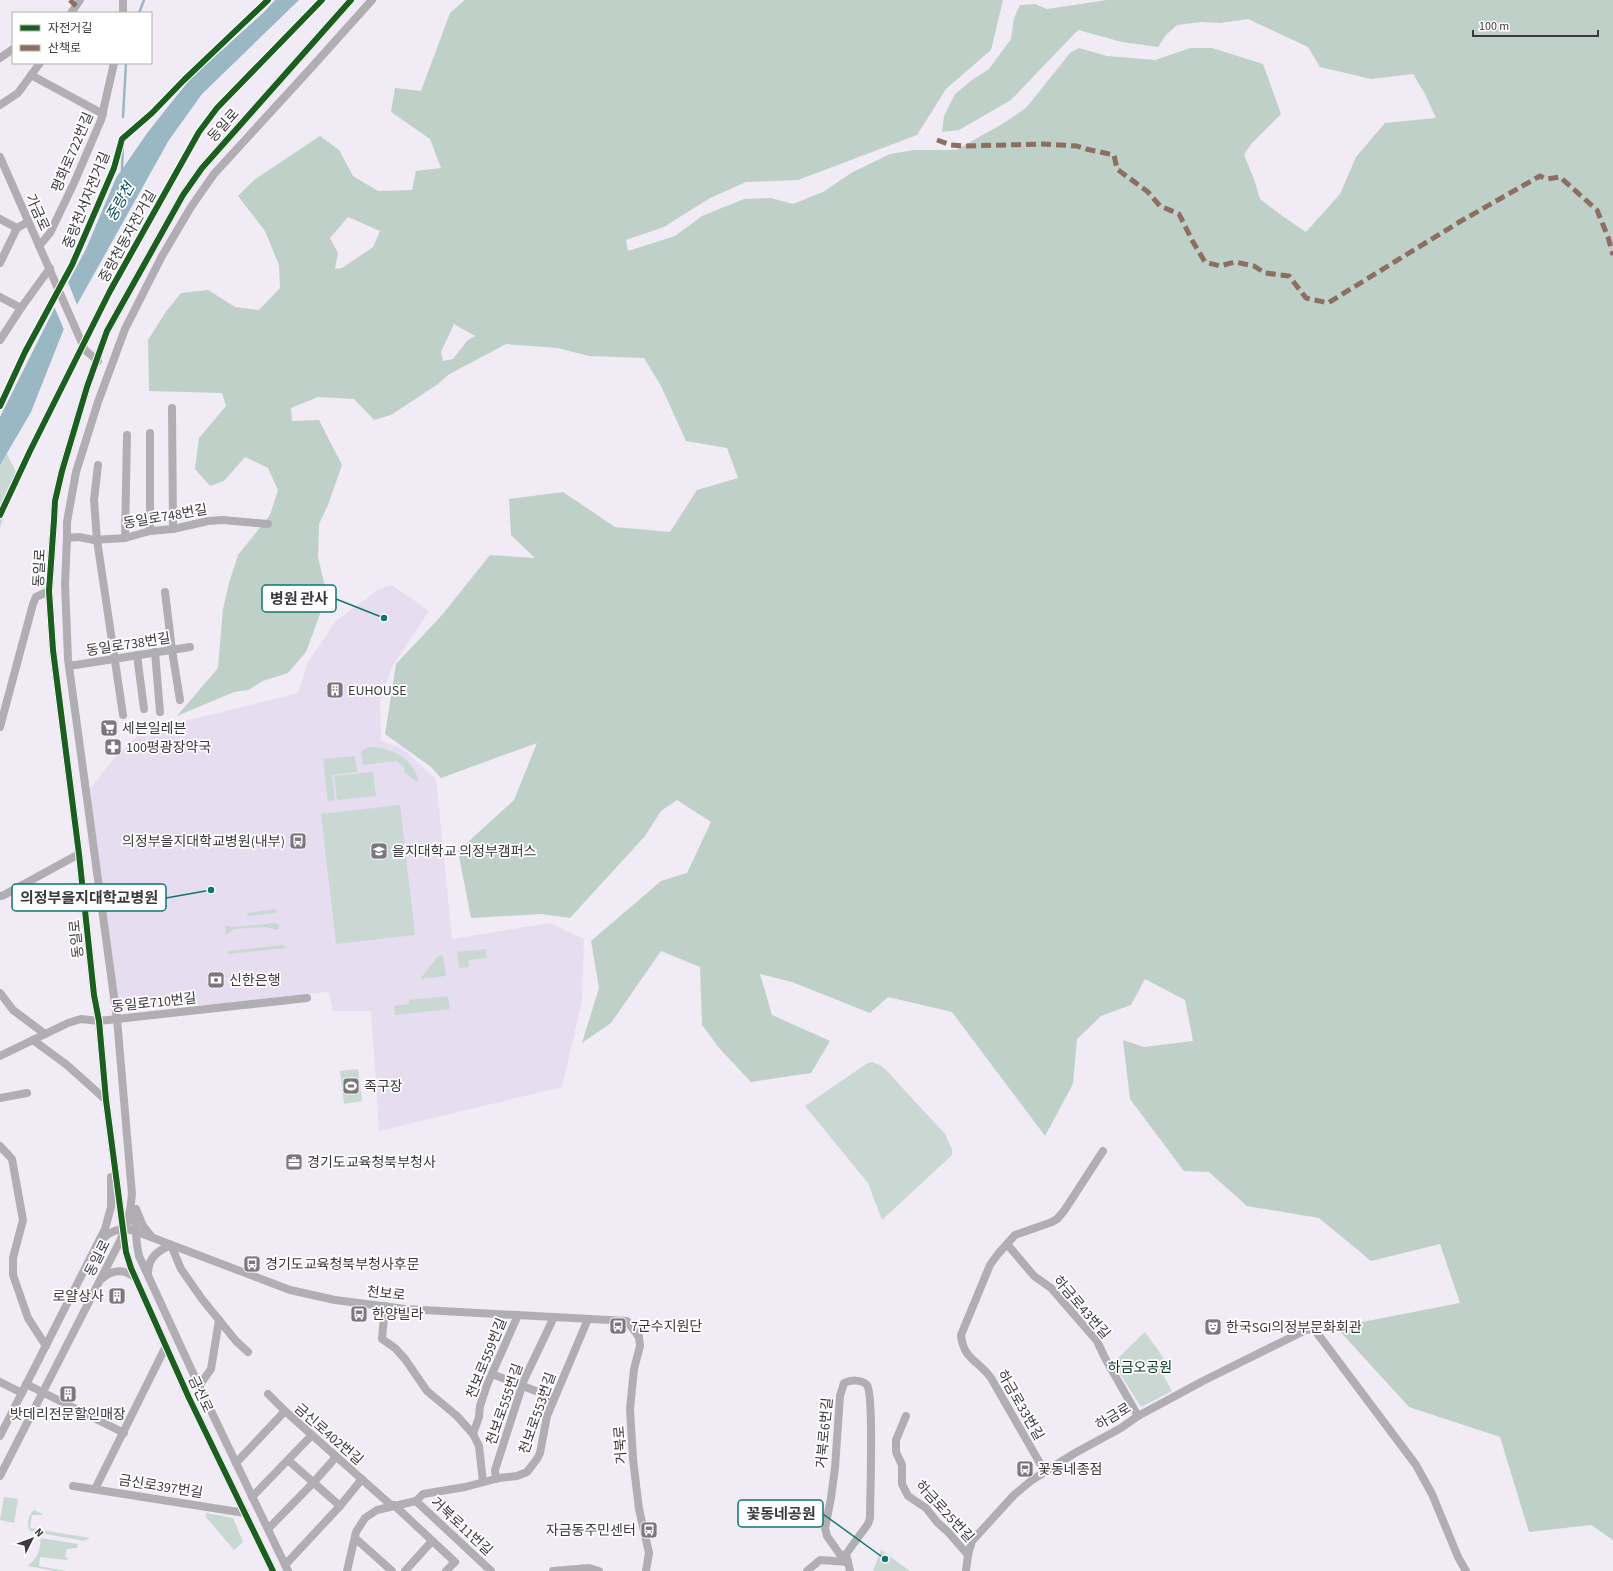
<svg xmlns="http://www.w3.org/2000/svg" width="1613" height="1571" font-family="'Source Sans 3','Noto Sans KR',sans-serif">
	<style>
		.built { fill: #e6ddf0 }
		.green { fill: #c9d8d2 }
		.forest { fill: #bed0c8; fill-rule: evenodd }
		.water { fill: #9ab7c4 }
		.pier { fill: #f1ebf6 }
		.lines { fill: none; stroke-linecap: round; stroke-linejoin: round }
		.stream { stroke: #9ab7c4; stroke-width: 2.5 }
		.minor { stroke: #b0aeb3; stroke-width: 8 }
		.quiet { stroke: #8d6e63; stroke-width: 5; stroke-dasharray: 10 5; stroke-linecap: butt }
		.cycleway-casing { stroke: #fff; stroke-width: 8 }
		.cycleway { stroke: #1b5e20; stroke-width: 6 }
		.labels { text-anchor: middle; stroke-width: 3.5; stroke-linejoin: round; paint-order: stroke }
		.street-label { font-size: 14px; fill: #3b383f; stroke: #fff }
		.poi-label { font-size: 14px; fill: #3b383f; stroke: #fff; text-anchor: start }
		.park-label { font-size: 14px; fill: #043620; stroke: #fff }
		.water-label { font-size: 15px; font-style: italic; fill: #074a58; stroke: #fff }
		.leader { fill: none; stroke: #0f766e; stroke-width: 1.5 }
		.callout-dot { fill: #0f766e; stroke: #fff; stroke-width: 1.5 }
		.callout { fill: #fff; stroke: #0f766e; stroke-width: 1.5 }
		.callout-label { font-size: 15px; text-anchor: middle; font-weight: bold; fill: #3b383f }
	</style>
	<rect width="100%" height="100%" fill="#f1ebf6"/>
	<!-- built -->
	<polygon class="built" points="392,585 429,611 392,667 380,701 381,741 403,749 436,779 452,939 550,923 584,939 582,1001 562,1087 379,1131 371,1011 333,1011 329,992 208,1005 186,1004 128,1010 116,998 90,789 112,761 146,728 189,720 298,693 308,662 336,621 379,589"/>
	<!-- green -->
	<g class="green">
		<polygon points="0,440 17,474 0,528"/>
		<path d="M370,747C390,746 415,760 418,780L417,782L404,772V768L397,761L363,765L361,751Z"/>
		<polygon points="355,756 357,772 332,775 335,800 328,801 323,759"/>
		<polygon points="373,772 376,796 337,800 334,776"/>
		<polygon points="400,805 415,935 336,944 321,814"/>
		<polygon points="275,909 277,911 276,913 248,916 247,913"/>
		<polygon points="275,923 279,925 279,928 277,930 265,927 234,929 226,935 225,925 231,927"/>
		<polygon points="283,945 286,948 228,954 228,951"/>
		<polygon points="486,949 487,958 468,960 469,967 459,968 457,952"/>
		<polygon points="443,955 446,976 420,979 438,956"/>
		<polygon points="448,996 450,1009 395,1015 394,1006 409,1004 409,1000"/>
		<polygon points="871,1062 880,1065 886,1070 945,1134 952,1149 952,1155 882,1220 868,1183 805,1106 866,1064"/>
		<polygon points="358,1069 362,1101 344,1104 340,1071"/>
		<polygon points="1145,1332 1167,1363 1160,1369 1172,1391 1141,1407 1115,1366 1118,1358"/>
		<polygon points="4,1497 18,1499 14,1523 0,1520"/>
		<path d="M34,1510L42,1514V1515H32L30,1528L90,1538L84,1541L30,1531C26,1525 28,1515 34,1510Z"/>
		<polygon points="206,1513 233,1518 243,1542 234,1550 206,1517"/>
		<path d="M41,1538L78,1544L77,1548L67,1549L65,1557L68,1558L67,1560L40,1557L39,1566L66,1571H55L28,1566C39,1555 39,1554 41,1538Z"/>
		<polygon points="881,1550 910,1571 873,1571"/>
	</g>
	<!-- forest -->
	<path class="forest" d="M465,0H1003L991,50L946,89L917,135L798,180L746,182L710,198L664,227L626,240L628,251L675,236L702,216L744,199L771,198L793,204L823,192L851,173L890,154L914,150H956L1004,123L1026,108L1070,53L1079,48L1107,56L1155,60L1190,48H1212L1263,64L1281,114L1251,144L1244,155L1254,179L1260,199L1281,215L1306,232L1340,194L1356,157L1385,123L1436,118L1425,94L1413,74L1371,79L1320,67L1308,47L1248,19L1220,23L1201,22L1177,25L1166,35L1158,47L1122,42L1078,30L1011,100L959,130L942,132L944,116L955,94L972,80L989,69L1011,39L1014,18L1020,5L1035,4L1047,9L1107,0H1613V1540L1591,1525L1529,1532L1500,1437L1409,1407L1336,1327L1460,1303L1440,1244L1371,1261L1319,1218L1247,1206L1209,1172L1184,1171L1130,1099L1123,1040L1144,1047L1193,1041L1185,1000L1145,979L1131,1005L1101,1016L1077,1039L1073,1084L1045,1136L952,1012L888,997L870,1013L792,982L760,974L772,1015L830,1041L811,1073L751,1082L720,1049L702,1025L700,967L661,951L611,1023L582,1043L599,988L591,941L661,881L687,873L711,822L677,800L661,811L645,836L570,918L541,914L471,918L458,851L514,800L537,743L441,778L431,767L385,734L396,664L442,615L490,555L535,558L511,535L509,499L563,492L615,527L670,532L697,490L738,478L727,448L686,441L661,386L644,358L589,356L557,348L506,344L448,375L438,384L391,415L374,420L354,399L318,397L291,408L292,421L319,420L342,465L328,505L319,524L318,557L327,595L306,652L288,673L263,681L248,690L234,692L177,716L218,668L223,609L229,583L238,555L270,515L278,490L268,468L245,457L224,481L210,486L195,469L199,438L226,406L222,393L149,391L148,340L165,313L181,293L208,290L235,307L259,310L280,288L279,265L265,231L238,196L254,180L320,136L339,150L353,176L378,191L412,190L416,171L441,168L430,139L391,112L395,88L421,91L450,13ZM348,217L380,231L373,247L342,268L335,269L338,253L330,238ZM454,324L475,336L467,341L453,359L443,361L441,352Z"/>
	<!-- water -->
	<polygon class="water" points="275,0 299,0 202,94 169,140 65,326 31,412 0,465 0,417 54,309 86,249 116,178 148,132 190,79 264,12"/>
	<!-- pier -->
	<polygon class="pier" points="67,280 78,307 65,332 54,306"/>
	<g class="lines">
		<!-- stream -->
		<g class="stream">
			<polyline points="139,13 144,0"/>
			<polyline points="123,117 126,63"/>
			<polyline points="122,171 123,140"/>
		</g>
		<!-- minor -->
		<g class="minor">
			<polyline points="123,0 123,13"/>
			<polyline points="71,13 80,0"/>
			<polyline points="0,58 13,49"/>
			<polyline points="31,75 103,114"/>
			<polyline points="0,105 18,93 40,63"/>
			<polyline points="0,157 85,350 98,361"/>
			<polyline points="0,219 17,228 28,222"/>
			<polyline points="39,246 50,233 74,183 101,120 114,63"/>
			<polyline points="0,263 17,228"/>
			<polyline points="0,297 21,308 50,268"/>
			<polyline points="0,340 21,308"/>
			<polyline points="172,408 173,529"/>
			<polyline points="150,433 150,531"/>
			<polyline points="98,465 94,500 97,540 123,715"/>
			<polyline points="67,538 79,537 94,540 125,538 150,531 173,529 208,521 223,520 268,524"/>
			<polyline points="125,538 127,435"/>
			<polyline points="165,592 172,650 180,700"/>
			<polyline points="155,652 160,712"/>
			<polyline points="137,655 144,709"/>
			<polyline points="69,666 190,647"/>
			<polyline points="0,727 33,604 36,597 49,591"/>
			<polyline points="0,896 4,895 79,854"/>
			<polyline points="0,993 13,1010 45,1034"/>
			<polyline points="33,1040 67,1065 106,1100"/>
			<polyline points="0,1056 68,1023 81,1019 99,1021 307,998"/>
			<polyline points="0,1098 27,1093"/>
			<polyline points="0,1146 12,1159 23,1220 13,1258 13,1275 28,1318 46,1346"/>
			<polyline points="136,1209 143,1226 152,1237"/>
			<polyline points="134,1212 137,1245 139,1256 199,1386 288,1571"/>
			<polyline points="1007,1244 1034,1276 1051,1288 1097,1341 1105,1358 1138,1416"/>
			<path d="M97,1246C107,1232 118,1226 135,1231L290,1290L335,1300L405,1309L627,1321L639,1337L640,1346L634,1369L630,1409L633,1459L639,1509L649,1553L646,1571"/>
			<path d="M148,1274C148,1258 157,1251 171,1245L181,1269L202,1299L236,1341L248,1352"/>
			<path d="M103,1278C112,1270 125,1268 135,1278"/>
			<polyline points="385,1306 382,1339 395,1348 405,1359 427,1391 457,1416 473,1434 479,1446 483,1482"/>
			<polyline points="492,1374 554,1398"/>
			<polyline points="0,1382 22,1393"/>
			<polyline points="26,1384 124,1433"/>
			<polyline points="199,1386 211,1369 219,1320"/>
			<polyline points="268,1394 285,1411"/>
			<polyline points="906,1416 896,1440 896,1452 902,1465 902,1484 908,1496 926,1508 937,1522 949,1533 968,1555"/>
			<polyline points="473,1434 479,1417 480,1406 487,1385 518,1315"/>
			<polyline points="0,1436 105,1229 111,1207 111,1177"/>
			<polyline points="288,1460 340,1506"/>
			<polyline points="236,1463 285,1411 392,1506"/>
			<path d="M1045,1472L991,1378C979,1361 963,1359 961,1335L990,1265L998,1254L1015,1235L1052,1222L1057,1219L1064,1211L1103,1151"/>
			<path d="M0,1476L119,1243C127,1227 131,1212 132,1194L117,1019L68,659L65,584L67,538V522L76,472L98,402L125,329L162,256L191,207L214,174L311,68L372,0"/>
			<polyline points="496,1479 495,1470 524,1380 554,1317"/>
			<polyline points="73,1486 245,1513"/>
			<polyline points="95,1489 166,1346"/>
			<polyline points="252,1497 312,1435"/>
			<polyline points="416,1501 491,1571"/>
			<polyline points="394,1505 455,1562 446,1571"/>
			<polyline points="268,1529 313,1483 336,1457"/>
			<polyline points="355,1538 392,1571"/>
			<path d="M846,1554L841,1556L827,1536L825,1528L831,1498L835,1468L840,1396L844,1383C850,1380 861,1379 867,1385C874,1395 870,1498 870,1518L868,1524L846,1554L850,1571"/>
			<polyline points="285,1565 340,1506 362,1479"/>
			<polyline points="273,1571 189,1398 131,1268 126,1252 106,1100 99,1021 94,995 79,854 53,650 49,591 54,520 55,501 62,471 87,387 107,331 183,195 202,168 351,0"/>
			<polyline points="347,1571 356,1532 365,1518 377,1510 416,1501 423,1494 465,1487 499,1478 517,1476 527,1472 537,1459 540,1453 547,1416 588,1319"/>
			<polyline points="405,1571 432,1541"/>
			<polyline points="553,1571 589,1568 599,1571"/>
			<polyline points="807,1571 820,1560 848,1562"/>
			<polyline points="966,1571 968,1555 972,1541 1014,1495 1032,1480 1075,1453 1121,1428 1138,1416 1203,1381 1306,1330 1314,1329 1416,1465 1432,1494 1458,1557 1466,1571"/>
		</g>
		<!-- quiet -->
		<g class="quiet">
			<polyline points="70,0 76,6"/>
			<polyline points="937,140 951,145 964,146 1043,144 1077,146 1086,149 1114,155 1117,169 1148,192 1160,206 1179,214 1193,242 1205,262 1220,266 1235,262 1254,266 1265,273 1289,276 1306,298 1328,303 1461,221 1540,176 1546,179 1560,177 1597,210 1608,237 1613,255"/>
		</g>
		<!-- cycleway casing -->
		<g class="cycleway-casing">
			<g id="cycleway">
				<polyline points="0,406 25,352 72,265 114,168 122,139 152,113 184,80 268,0"/>
				<polyline points="0,515 30,451 110,291 199,132 217,108 322,0"/>
				<polyline points="273,1571 189,1398 131,1268 126,1252 106,1100 99,1021 94,995 79,854 53,650 49,591 54,520 55,501 62,471 87,387 107,331 183,195 202,168 351,0"/>
			</g>
		</g>
		<!-- cycleway -->
		<use href="#cycleway" class="cycleway"/>
	</g>
	<!-- icons -->
	<defs>
		<g id="building-square" transform="scale(0.9)"><rect x="-9" y="-9" width="18" height="18" rx="4" fill="#7b777f" stroke="#fff"/><path d="M-4-6H4V6H1V3H-1V6H-4ZM-2.5-4.3h1.7v1.8h-1.7ZM.8-4.3h1.7v1.8H.8ZM-2.5-1h1.7V.8h-1.7ZM.8-1h1.7V.8H.8Z" fill="#fff"/></g>
		<g id="supermarket-square" transform="scale(0.9)"><rect x="-9" y="-9" width="18" height="18" rx="4" fill="#7b777f" stroke="#fff"/><path d="M-6-5.5h2.5l.6 2H6L4.5 2H-2.5L-4.4-4H-6ZM-1.5 3.2a1.3 1.3 0 1 0 .1 0ZM3 3.2a1.3 1.3 0 1 0 .1 0Z" fill="#fff"/></g>
		<g id="pharmacy-square" transform="scale(0.9)"><rect x="-9" y="-9" width="18" height="18" rx="4" fill="#7b777f" stroke="#fff"/><path d="M-2-6h4v4h4v4h-4v4h-4v-4h-4v-4h4Z" fill="#fff"/></g>
		<g id="bus-square" transform="scale(0.9)"><rect x="-9" y="-9" width="18" height="18" rx="4" fill="#7b777f" stroke="#fff"/><path d="M-5-6H5V4H4V6H2V4H-2V6H-4V4H-5ZM-3.5-4V0h7V-4ZM-3.5 1.2v1.5H-2V1.2ZM2 1.2v1.5H3.5V1.2Z" fill="#fff"/></g>
		<g id="university-square" transform="scale(0.9)"><rect x="-9" y="-9" width="18" height="18" rx="4" fill="#7b777f" stroke="#fff"/><path d="M0-5L7-2L0 1L-7-2ZM-4 1L0 2.5L4 1V4Q0 6-4 4Z" fill="#fff"/></g>
		<g id="bank-square" transform="scale(0.9)"><rect x="-9" y="-9" width="18" height="18" rx="4" fill="#7b777f" stroke="#fff"/><path d="M-6-4H6V4H-6ZM0-2.3a2.3 2.3 0 1 0 0 4.6a2.3 2.3 0 1 0 0-4.6Z" fill="#fff"/></g>
		<g id="stadium-square" transform="scale(0.9)"><rect x="-9" y="-9" width="18" height="18" rx="4" fill="#7b777f" stroke="#fff"/><path d="M0-5a6.5 5 0 1 0 0 10a6.5 5 0 1 0 0-10ZM-3.5-1.8h7v3.6h-7Z" fill="#fff"/></g>
		<g id="office-square" transform="scale(0.9)"><rect x="-9" y="-9" width="18" height="18" rx="4" fill="#7b777f" stroke="#fff"/><path d="M-6-3h4V-5.5h4V-3h4V5H-6ZM-1-4.5V-3h2v-1.5ZM-6 0V1H6V0Z" fill="#fff"/></g>
		<g id="theatre-square" transform="scale(0.9)"><rect x="-9" y="-9" width="18" height="18" rx="4" fill="#7b777f" stroke="#fff"/><path d="M-5-5.5Q0-4 5-5.5V0Q5 5 0 6Q-5 5-5 0ZM-3.3-2.5H-1v1.5H-3.3ZM1-2.5H3.3v1.5H1ZM-2.8 1Q0 5.5 2.8 1Z" fill="#fff"/></g>
	</defs>
	<g fill-rule="evenodd">
		<use href="#building-square" x="335" y="690"/>
		<use href="#supermarket-square" x="109" y="728"/>
		<use href="#pharmacy-square" x="113" y="747"/>
		<use href="#bus-square" x="298" y="841"/>
		<use href="#university-square" x="379" y="851"/>
		<use href="#bank-square" x="216" y="980"/>
		<use href="#stadium-square" x="351" y="1086"/>
		<use href="#office-square" x="294" y="1162"/>
		<use href="#bus-square" x="252" y="1264"/>
		<use href="#building-square" x="117" y="1296"/>
		<use href="#bus-square" x="359" y="1314"/>
		<use href="#bus-square" x="618" y="1326"/>
		<use href="#theatre-square" x="1213" y="1327"/>
		<use href="#building-square" x="68" y="1394"/>
		<use href="#bus-square" x="1025" y="1469"/>
		<use href="#bus-square" x="649" y="1530"/>
	</g>
	<g class="labels">
		<!-- street labels -->
		<g class="street-label">
			<text transform="translate(223 125) rotate(-48)" y="5">동일로</text>
			<text transform="translate(72 152) rotate(-67)" y="5">평화로722번길</text>
			<text transform="translate(86 200) rotate(-68)" y="5">중랑천서자전거길</text>
			<text transform="translate(38 212) rotate(66)" y="5">가금로</text>
			<text transform="translate(127 236) rotate(-61)" y="5">중랑천동자전거길</text>
			<text transform="translate(165 516) rotate(-10)" y="5">동일로748번길</text>
			<text transform="translate(39 568) rotate(-87)" y="5">동일로</text>
			<text transform="translate(128 644) rotate(-9)" y="5">동일로738번길</text>
			<text transform="translate(76 939) rotate(-96)" y="5">동일로</text>
			<text transform="translate(154 1002) rotate(-6)" y="5">동일로710번길</text>
			<text transform="translate(97 1258) rotate(-63)" y="5">동일로</text>
			<text transform="translate(386 1293) rotate(6)" y="5">천보로</text>
			<text transform="translate(1082 1307) rotate(49)" y="5">하금로43번길</text>
			<text transform="translate(486 1358) rotate(-68)" y="5">천보로559번길</text>
			<text transform="translate(201 1394) rotate(65)" y="5">금신로</text>
			<text transform="translate(504 1404) rotate(-71)" y="5">천보로555번길</text>
			<text transform="translate(1021 1405) rotate(60)" y="5">하금로33번길</text>
			<text transform="translate(537 1413) rotate(-71)" y="5">천보로553번길</text>
			<text transform="translate(1113 1416) rotate(-31)" y="5">하금로</text>
			<text transform="translate(824 1433) rotate(-85)" y="5">거북로6번길</text>
			<text transform="translate(329 1434) rotate(41)" y="5">금신로402번길</text>
			<text transform="translate(620 1445) rotate(-94)" y="5">거북로</text>
			<text transform="translate(161 1486) rotate(9)" y="5">금신로397번길</text>
			<text transform="translate(945 1511) rotate(47)" y="5">하금로25번길</text>
			<text transform="translate(462 1526) rotate(43)" y="5">거북로11번길</text>
		</g>
		<!-- poi labels -->
		<g class="poi-label">
			<text x="348" y="695">EUHOUSE</text>
			<text x="122" y="733">세븐일레븐</text>
			<text x="126" y="752">100평광장약국</text>
			<text x="285" y="846" text-anchor="end">의정부을지대학교병원(내부)</text>
			<text x="392" y="856">을지대학교 의정부캠퍼스</text>
			<text x="229" y="985">신한은행</text>
			<text x="364" y="1091">족구장</text>
			<text x="307" y="1167">경기도교육청북부청사</text>
			<text x="265" y="1269">경기도교육청북부청사후문</text>
			<text x="104" y="1301" text-anchor="end">로얄상사</text>
			<text x="372" y="1319">한양빌라</text>
			<text x="631" y="1331">7군수지원단</text>
			<text x="1226" y="1332">한국SGI의정부문화회관</text>
			<text x="68" y="1419" text-anchor="middle">밧데리전문할인매장</text>
			<text x="1038" y="1474">꽃동네종점</text>
			<text x="636" y="1535" text-anchor="end">자금동주민센터</text>
		</g>
		<!-- park labels -->
		<g class="park-label">
			<text x="1140" y="1372">하금오공원</text>
		</g>
		<!-- water labels -->
		<g class="water-label">
			<text transform="translate(120 202) rotate(-61)" y="5">중랑천</text>
		</g>
	</g>
	<!-- callouts -->
	<path class="leader" d="M384 618L336 599M211 890L166 898M885 1559L823 1514"/>
	<g class="callout-dot">
		<circle cx="384" cy="618" r="4"/>
		<circle cx="211" cy="890" r="4"/>
		<circle cx="885" cy="1559" r="4"/>
	</g>
	<g class="callout">
		<rect x="262" y="585" width="74" height="27" rx="4"/>
		<rect x="12" y="884" width="154" height="27" rx="4"/>
		<rect x="738" y="1500" width="85" height="27" rx="4"/>
	</g>
	<g class="callout-label">
		<text x="299" y="604">병원 관사</text>
		<text x="89" y="903">의정부을지대학교병원</text>
		<text x="781" y="1519">꽃동네공원</text>
	</g>
	<!-- legend -->
	<rect x="12" y="12" width="140" height="52" fill="#ffffff" stroke="#b1afb2"/>
	<rect x="20" y="25" width="20" height="6" fill="#1b5e20" stroke="#b1afb2"/>
	<text x="48" y="32" font-size="12" fill="#3b383f">자전거길</text>
	<rect x="20" y="45" width="20" height="6" fill="#8d6e63" stroke="#b1afb2"/>
	<text x="48" y="52" font-size="12" fill="#3b383f">산책로</text>
	<!-- north arrow -->
	<g transform="translate(32 1539) rotate(48)" stroke="#ffffff" stroke-width="3" paint-order="stroke">
	<path d="M0-3L7 15L0 10L-7 15Z" fill="#3b383f"/>
	<text y="-6" font-size="11" font-weight="bold" text-anchor="middle" fill="#3b383f">N</text>
	</g>
	<!-- scale -->
	<path d="M1473 30v6h125v-6" fill="none" stroke="#3b383f" stroke-width="2"/>
	<text x="1479" y="30" font-size="12" fill="#3b383f" stroke="#ffffff" stroke-width="3" paint-order="stroke">100 m</text>
</svg>
